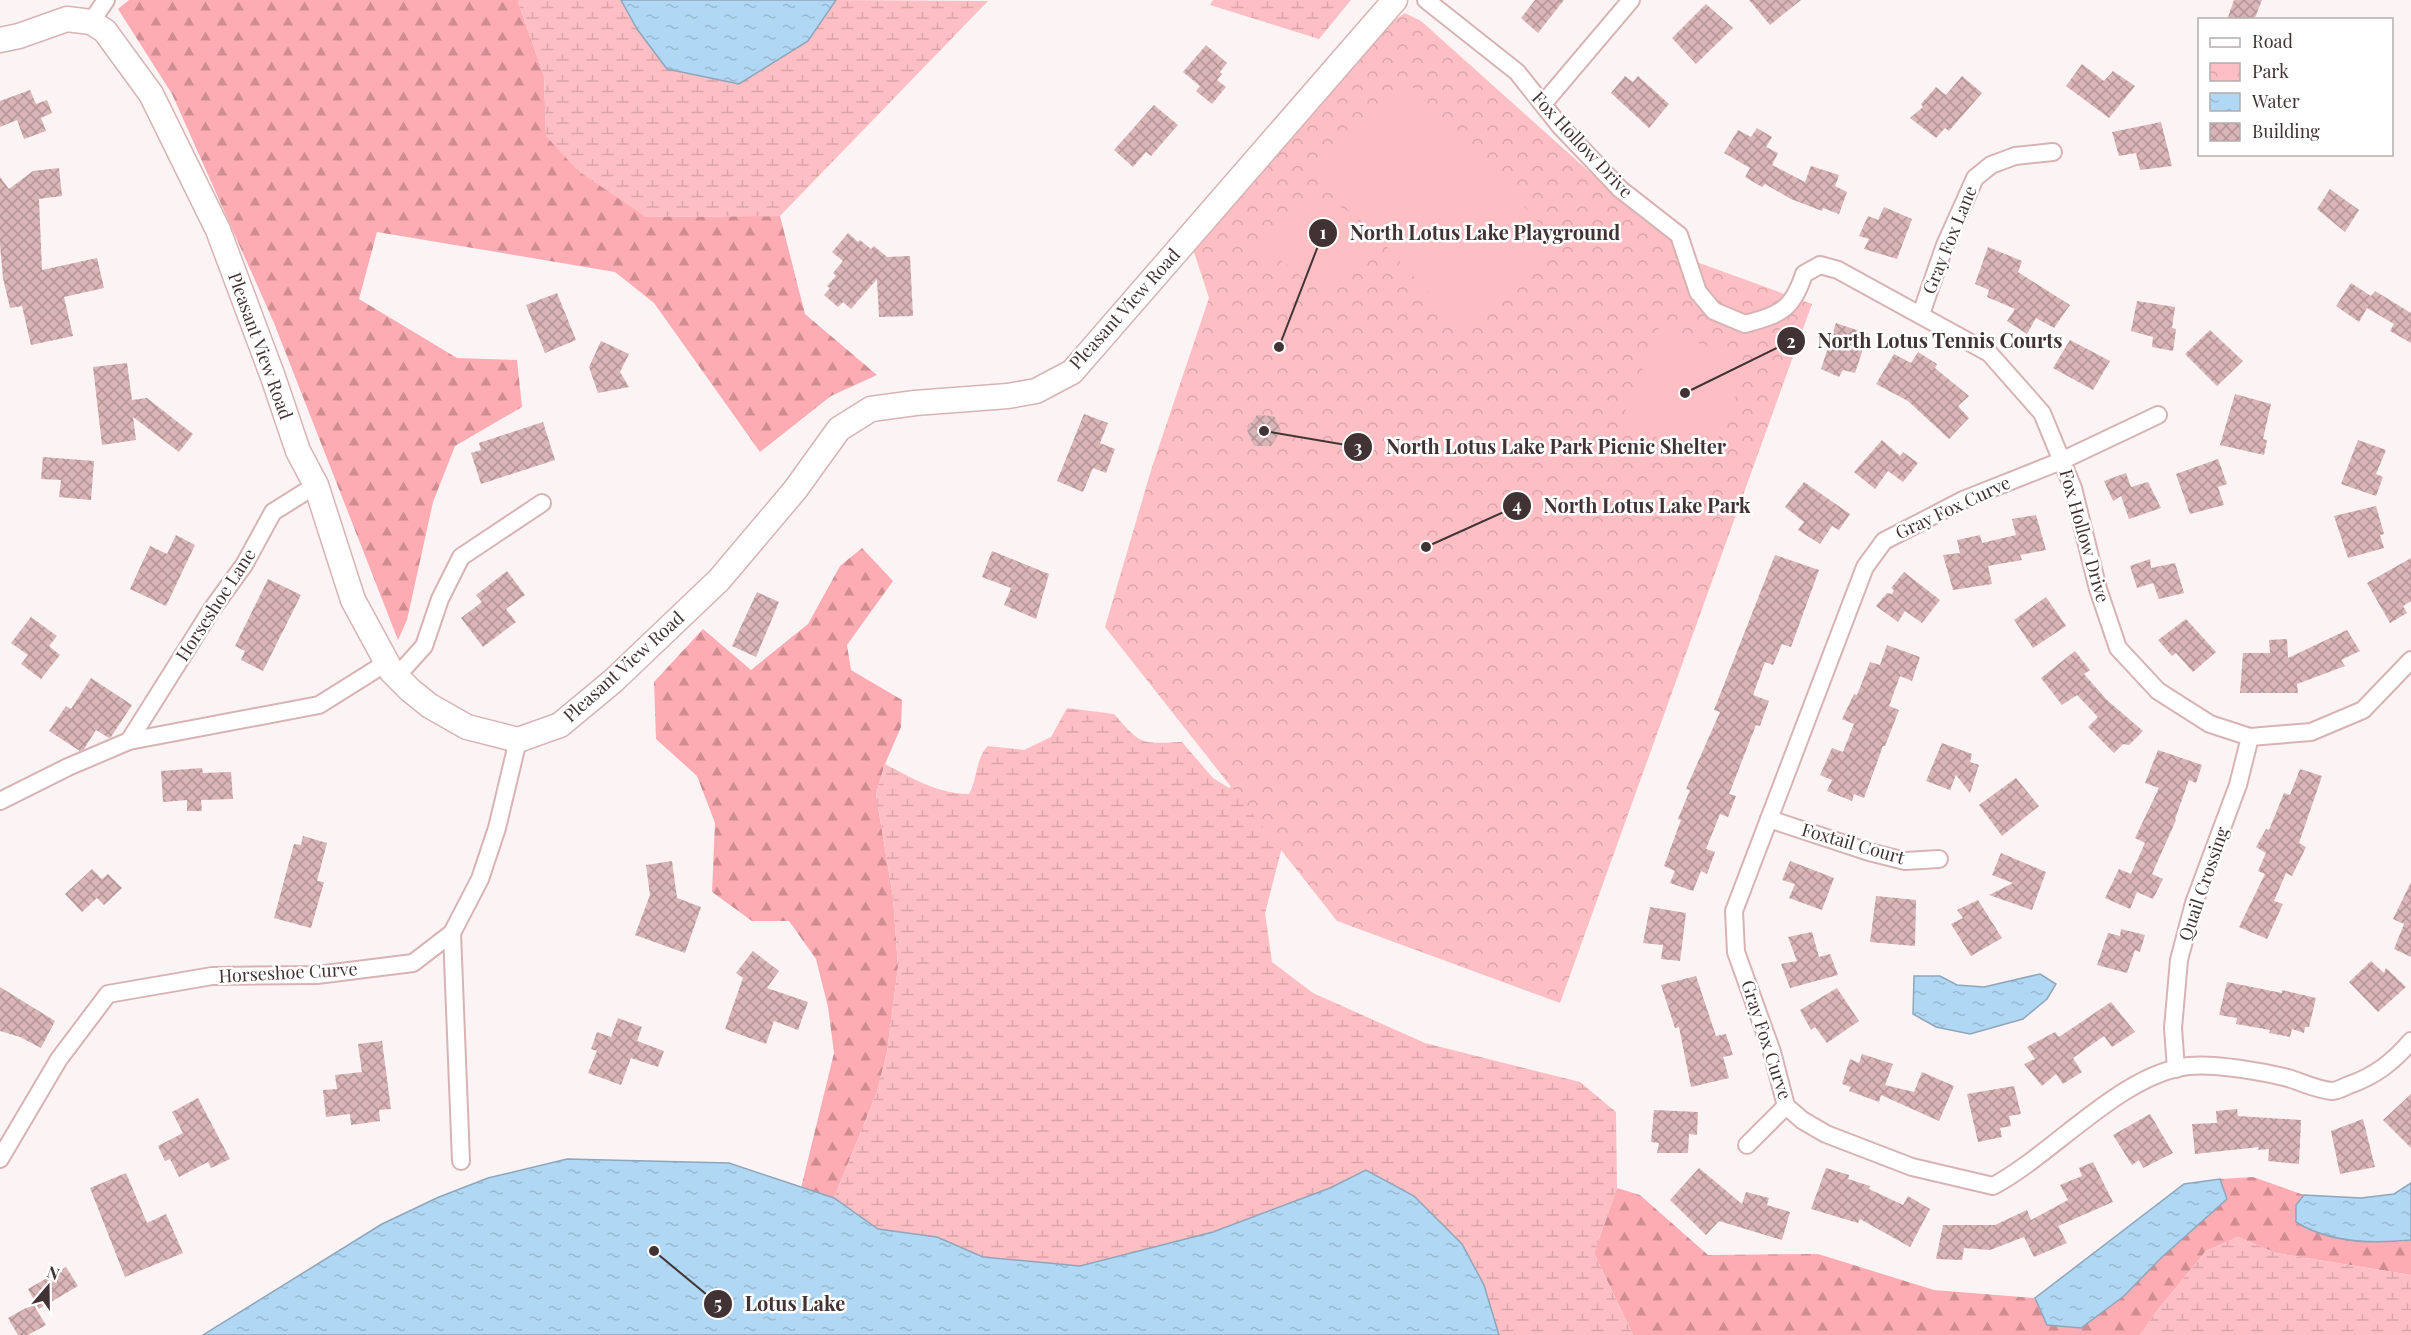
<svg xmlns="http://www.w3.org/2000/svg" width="2411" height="1335" font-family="'Playfair Display',serif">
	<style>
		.forest { fill: url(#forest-firs) }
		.wetland { fill: url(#wetland-marsh) }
		.park { fill: url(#park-crowns) }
		.garden { fill: #fdbfc4 }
		.water { fill: url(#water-ripples); stroke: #8fa6ba; stroke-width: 1.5 }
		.building { fill: url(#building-cross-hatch) }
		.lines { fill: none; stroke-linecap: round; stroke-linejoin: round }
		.street-casing { stroke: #d7b3b5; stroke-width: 20 }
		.secondary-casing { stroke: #d7b3b5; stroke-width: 27 }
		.street { stroke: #fff; stroke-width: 16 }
		.secondary { stroke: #fff; stroke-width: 24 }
		.labels { text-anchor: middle; stroke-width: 5; stroke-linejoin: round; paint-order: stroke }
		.street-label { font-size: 18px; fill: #413334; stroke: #fff }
		.leader { fill: none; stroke: #413334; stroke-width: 2 }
		.callout-dot { fill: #413334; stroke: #fff; stroke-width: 2 }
		.mark-label { font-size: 18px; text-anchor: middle; font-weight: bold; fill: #fff }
		.callout-label { font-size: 20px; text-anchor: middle; font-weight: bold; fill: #413334; stroke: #fff; stroke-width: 5; stroke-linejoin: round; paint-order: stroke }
	</style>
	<defs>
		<pattern id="forest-firs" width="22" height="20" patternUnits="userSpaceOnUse" patternTransform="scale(1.5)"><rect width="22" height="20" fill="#feacb3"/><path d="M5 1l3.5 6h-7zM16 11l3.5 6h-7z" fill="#cf8d92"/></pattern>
		<pattern id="wetland-marsh" width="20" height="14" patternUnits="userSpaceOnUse" patternTransform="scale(1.5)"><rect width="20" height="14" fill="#fdbfc4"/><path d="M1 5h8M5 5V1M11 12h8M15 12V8" fill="none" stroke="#daa5a9"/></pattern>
		<pattern id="park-crowns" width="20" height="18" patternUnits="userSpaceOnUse" patternTransform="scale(1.5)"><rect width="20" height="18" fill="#fdbfc4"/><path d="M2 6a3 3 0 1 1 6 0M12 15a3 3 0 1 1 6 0" fill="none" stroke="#daa5a9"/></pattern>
		<pattern id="water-ripples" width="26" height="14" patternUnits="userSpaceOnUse" patternTransform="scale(1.5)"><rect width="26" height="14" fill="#b0d7f4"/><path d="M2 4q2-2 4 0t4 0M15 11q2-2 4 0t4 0" fill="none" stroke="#99b9d2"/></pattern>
		<pattern id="building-cross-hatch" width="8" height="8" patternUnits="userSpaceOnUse" patternTransform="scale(1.5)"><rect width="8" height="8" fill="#d9b5b7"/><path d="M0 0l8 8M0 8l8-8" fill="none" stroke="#b29496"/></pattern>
	</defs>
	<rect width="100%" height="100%" fill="#fcf4f4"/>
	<!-- forest -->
	<g class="forest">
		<polygon points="129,0 519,0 518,2 544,76 546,136 646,217 780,216 805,314 877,375 831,396 760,452 654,303 615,272 377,232 359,299 457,358 517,360 522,407 455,446 433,502 407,620 398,640 274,323 172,94 118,9"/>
		<polygon points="862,548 893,581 847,645 851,670 902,700 901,727 885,764 876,794 893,897 898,967 887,1052 877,1092 834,1198 801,1188 834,1053 828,1007 816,959 789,921 752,921 712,892 715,823 697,776 656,739 654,682 703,629 751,670 808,624 840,566"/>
		<polygon points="2253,1177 2304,1195 2296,1205 2398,1242 2411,1240 2411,1275 2276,1253 2238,1237 2206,1251 2156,1312 2140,1335 1633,1335 1594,1253 1617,1188 1640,1195 1708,1255 1818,1254 1934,1290 2035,1298 2047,1325 2081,1328 2124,1296 2161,1258 2226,1199 2220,1179"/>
	</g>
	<!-- wetland -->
	<g class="wetland">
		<polygon points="519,0 621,0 637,29 667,69 808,41 836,0 988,1 780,216 646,217 578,171 546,136 544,76 518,2"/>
		<polygon points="1213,0 1351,0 1319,39 1210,5"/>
		<path d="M1067,708L1114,714C1141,745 1141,744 1182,742L1213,778L1229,788L1244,776L1301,774L1265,913L1272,962L1313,993L1425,1043L1580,1082L1616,1112L1617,1188L1594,1253L1633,1335H1499L1484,1285L1366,1171L1330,1188L1213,1232L1080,1266L983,1257L937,1237L878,1229L834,1198L877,1092L887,1052L898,967L893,897L876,794L885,764C912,778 938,794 969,794C978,778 975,759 988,746L1024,750L1051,737Z"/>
		<polygon points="2238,1237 2276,1253 2411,1275 2411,1335 2140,1335 2156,1312 2206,1251"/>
	</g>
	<!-- park -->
	<polygon class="park" points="1405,13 1421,21 1641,218 1672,238 1680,256 1812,304 1560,1003 1337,921 1105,627 1152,467 1209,298 1189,237 1386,26"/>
	<!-- garden -->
	<g class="garden">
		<polygon points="1405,79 1557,242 1462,330 1312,164"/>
		<path d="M1314,195C1329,200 1352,210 1361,225C1371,243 1358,277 1340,287C1336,290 1328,291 1322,293L1278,258L1266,257L1258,250L1259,233L1265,227L1286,226Z"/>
		<polygon points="1659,327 1749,364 1710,459 1621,422"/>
	</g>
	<!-- water -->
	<g class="water">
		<polygon points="621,0 836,0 808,41 739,84 667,69 637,29"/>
		<polygon points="2040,974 2056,984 2047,999 2023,1019 1970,1034 1936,1027 1913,1014 1914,976 1940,976 1957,985 1984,987"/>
		<polygon points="567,1159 729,1163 834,1198 878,1229 937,1237 983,1257 1080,1266 1213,1232 1330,1188 1366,1170 1414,1196 1462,1244 1484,1285 1499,1335 203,1335 382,1224 439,1197 488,1178"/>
		<polygon points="2220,1179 2227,1199 2161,1258 2124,1296 2081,1328 2047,1325 2035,1298 2184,1184"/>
		<path d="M2411,1183V1240C2373,1244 2329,1243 2296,1222V1205L2304,1195L2361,1198L2394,1194Z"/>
	</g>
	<!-- building -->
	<g class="building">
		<polygon points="1535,0 1564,0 1538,33 1521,18"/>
		<polygon points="1749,0 1801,0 1770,25"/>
		<polygon points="2234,0 2262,0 2254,20 2227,20"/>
		<polygon points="1706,4 1733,28 1696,64 1672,38"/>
		<polygon points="1206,45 1227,63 1220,72 1222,74 1217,80 1226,87 1212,104 1196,91 1200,86 1183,72"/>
		<polygon points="2082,64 2104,81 2113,71 2135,86 2109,118 2066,86"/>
		<polygon points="1625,76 1633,82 1638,76 1669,104 1649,128 1611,93"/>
		<polygon points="1962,76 1982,93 1949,131 1945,128 1936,138 1910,118 1923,107 1921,104 1936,87 1946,95"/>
		<polygon points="30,90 36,104 47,100 52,113 41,118 46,131 24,139 17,120 0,127 0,101"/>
		<polygon points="1154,105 1178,125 1151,156 1146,152 1133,167 1114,150"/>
		<polygon points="2161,122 2172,166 2140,170 2136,153 2119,156 2112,132"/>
		<polygon points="1757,128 1772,137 1766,147 1778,153 1772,165 1805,182 1811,166 1839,175 1835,186 1847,192 1839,214 1823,208 1822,211 1791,199 1765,184 1762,187 1745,177 1750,168 1724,153 1738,130 1751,137"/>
		<polygon points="59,168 62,196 39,199 42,270 97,258 104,288 64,297 73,336 31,345 22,306 10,308 3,278 0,245 0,177 9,189 33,171"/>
		<polygon points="2330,189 2359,210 2345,232 2317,209"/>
		<polygon points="1884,207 1912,219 1897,259 1864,249 1869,239 1859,236 1868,216 1878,220"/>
		<polygon points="848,233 858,242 860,240 871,249 874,246 887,257 910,256 913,316 879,317 877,279 851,309 843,302 838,307 824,295 830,288 827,286 836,276 833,273 843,261 832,252"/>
		<polygon points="1988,247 2022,261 2018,272 2070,305 2054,328 2036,318 2027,334 2007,321 2015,309 1987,297 1989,290 1975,284"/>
		<polygon points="2351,283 2371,296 2375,291 2411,313 2411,343 2390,331 2394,324 2367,308 2359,322 2336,306"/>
		<polygon points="557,293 576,340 545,353 526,305"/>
		<polygon points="2137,301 2175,307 2172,328 2176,329 2173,351 2152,347 2153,337 2131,331"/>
		<polygon points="1836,323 1868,334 1855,373 1843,370 1839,377 1821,369"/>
		<polygon points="2210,330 2243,361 2217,386 2185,354"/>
		<polygon points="2070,340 2110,361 2093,390 2053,368"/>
		<polygon points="601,341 629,354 620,372 629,387 598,393 589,367"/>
		<polygon points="1918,352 1937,364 1935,368 1969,396 1958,406 1969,418 1949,439 1908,401 1876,384 1894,354 1911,363"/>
		<polygon points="127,363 132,400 147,398 193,434 179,452 133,417 136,440 102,445 93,367"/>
		<polygon points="2235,394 2271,404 2263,439 2267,440 2264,455 2220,445"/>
		<polygon points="1084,414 1108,423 1100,443 1115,449 1106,473 1093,468 1083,492 1057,481"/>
		<polygon points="1257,415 1274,416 1281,431 1271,446 1254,446 1247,430"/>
		<polygon points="543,422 555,460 481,484 471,453 481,450 479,443"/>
		<polygon points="1882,440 1900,456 1903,452 1918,463 1903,482 1888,471 1875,489 1854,472"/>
		<polygon points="2358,440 2386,450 2376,474 2383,477 2376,496 2341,484"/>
		<polygon points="43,457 94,461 91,500 59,497 61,480 41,479"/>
		<polygon points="2218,459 2227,484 2218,487 2224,505 2190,514 2176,474"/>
		<polygon points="2126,473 2131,487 2148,482 2161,508 2129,519 2121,496 2113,501 2104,481"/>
		<polygon points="1804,482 1850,514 1839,530 1832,526 1820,544 1798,530 1804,522 1785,507"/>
		<polygon points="2376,506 2384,534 2380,535 2384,548 2348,558 2334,516"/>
		<polygon points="2036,515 2046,550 2020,555 2022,560 1988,566 1992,584 1953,590 1943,555 1960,553 1957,540 1980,535 1982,543 2016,535 2012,519"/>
		<polygon points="176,535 195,545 166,606 130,589 150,546 167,554"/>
		<polygon points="992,551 1049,574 1036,619 1004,605 1011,588 982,577"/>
		<polygon points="1775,555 1819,570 1791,647 1782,644 1773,665 1765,662 1753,695 1769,701 1760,726 1756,725 1729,794 1736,796 1728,817 1720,814 1706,849 1715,852 1707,874 1701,871 1693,891 1670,883 1675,871 1664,866 1681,820 1678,819 1690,790 1686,789 1720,712 1714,710"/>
		<polygon points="2411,558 2411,601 2403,606 2407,613 2390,623 2367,583"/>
		<polygon points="2150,559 2151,568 2175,563 2184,593 2159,599 2153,583 2137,588 2130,566"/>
		<polygon points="507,571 525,595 506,609 516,622 483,647 461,618 482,602 476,595"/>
		<polygon points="1904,572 1940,600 1922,623 1905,611 1898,622 1876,606 1887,593 1892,594 1894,590 1891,588"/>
		<polygon points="268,579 301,595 263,671 241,660 245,651 235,646"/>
		<polygon points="757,592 779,602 756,657 732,646"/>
		<polygon points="2046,597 2066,626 2033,648 2014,620"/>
		<polygon points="31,617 57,636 49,646 60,655 41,679 21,664 28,655 11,643"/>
		<polygon points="2186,619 2216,652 2193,672 2176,653 2172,656 2158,640"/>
		<polygon points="2347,630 2360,651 2341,660 2345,666 2297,684 2298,693 2240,693 2243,653 2270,653 2269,640 2287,639 2288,658"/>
		<polygon points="1887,645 1920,657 1912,681 1900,676 1889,706 1899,710 1885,746 1883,746 1864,798 1854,794 1852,801 1827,791 1832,780 1820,775 1832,748 1843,752 1854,724 1842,719 1854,694 1857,695 1870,662 1880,665"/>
		<polygon points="2075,651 2090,670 2084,674 2107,700 2143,731 2129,745 2123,744 2114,753 2088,727 2098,717 2077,695 2062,705 2041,678"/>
		<polygon points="91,678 132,705 111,737 109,738 96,730 84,749 80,751 49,731 66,706 71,709"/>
		<polygon points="1942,743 1972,754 1970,762 1979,765 1970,793 1956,775 1950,790 1926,781"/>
		<polygon points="2158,750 2202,765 2196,783 2189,780 2175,819 2176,820 2152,874 2163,879 2153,899 2137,892 2130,909 2105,898 2119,869 2131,874 2145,843 2135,838 2159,788 2145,783"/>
		<polygon points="202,768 203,773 231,772 233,799 201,800 202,811 187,811 187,800 163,802 161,771"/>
		<polygon points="2300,769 2322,776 2299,843 2306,847 2292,876 2286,873 2274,901 2283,904 2267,939 2239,927 2265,874 2258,871 2266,853 2256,847 2266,829 2269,830 2284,793 2290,795"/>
		<polygon points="2016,778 2039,806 2002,836 1979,805"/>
		<polygon points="303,836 327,843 317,881 324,882 311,928 274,918 294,844 301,845"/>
		<polygon points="2001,853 2046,872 2032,910 1989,895 2013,883 1992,875"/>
		<polygon points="672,861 677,898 701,907 685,953 635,935 650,895 646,865"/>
		<polygon points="1790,861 1834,878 1822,910 1789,898 1795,884 1782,880"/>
		<polygon points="92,869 102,879 108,874 122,888 104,905 97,898 82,912 65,894"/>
		<polygon points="2411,882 2411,957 2394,949 2404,924 2393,919"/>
		<polygon points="1876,896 1916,900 1915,946 1870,942"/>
		<polygon points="1978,900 2002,938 1971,956 1951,924 1963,918 1957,910"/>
		<polygon points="1650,907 1686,913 1680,961 1661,959 1663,945 1643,943"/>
		<polygon points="2121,929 2145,935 2140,952 2135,950 2127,973 2097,965 2108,933 2120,936"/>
		<polygon points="1812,932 1819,957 1830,954 1838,975 1790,988 1781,964 1797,961 1788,937"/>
		<polygon points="753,951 779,971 767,988 808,1002 798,1030 774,1021 766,1044 725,1029 743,978 736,973"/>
		<polygon points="2371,961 2384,973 2386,968 2406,987 2378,1012 2349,982"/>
		<polygon points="1696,976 1716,1036 1726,1034 1733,1055 1723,1057 1729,1078 1691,1087 1679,1027 1675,1028 1661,985"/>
		<polygon points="2227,982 2282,993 2282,990 2316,998 2309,1027 2305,1027 2304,1033 2292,1029 2290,1037 2269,1033 2270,1030 2236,1024 2237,1018 2219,1015"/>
		<polygon points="0,987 55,1021 41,1048 20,1037 0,1031"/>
		<polygon points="1837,988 1859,1021 1827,1043 1815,1027 1811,1030 1800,1010"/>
		<polygon points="2111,1002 2135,1032 2112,1047 2104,1036 2073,1058 2082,1072 2063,1084 2056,1074 2042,1086 2024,1064 2035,1059 2027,1047 2055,1032 2059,1037"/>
		<polygon points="618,1018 642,1027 637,1041 664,1051 658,1067 631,1058 621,1085 588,1073 597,1051 591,1049 597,1032 611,1037"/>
		<polygon points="382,1041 391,1109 379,1110 380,1121 351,1125 350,1114 326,1117 323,1090 337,1089 335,1075 362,1072 358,1044"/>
		<polygon points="1862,1054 1893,1064 1885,1085 1914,1092 1922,1072 1954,1086 1939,1121 1881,1095 1879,1102 1849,1091 1851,1087 1842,1084 1850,1059 1859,1063"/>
		<polygon points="2014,1086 2021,1114 2009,1116 2011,1126 2000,1128 2002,1137 1978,1142 1967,1094"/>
		<polygon points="2411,1094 2411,1148 2383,1120"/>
		<polygon points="198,1098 230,1159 211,1168 208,1162 179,1177 170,1159 165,1161 158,1146 183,1133 172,1112"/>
		<polygon points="2237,1109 2238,1116 2301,1120 2299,1164 2268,1161 2269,1149 2258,1150 2259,1147 2195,1154 2192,1124 2217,1123 2216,1111"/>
		<polygon points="1654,1110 1698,1112 1697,1135 1689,1134 1688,1153 1657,1153 1659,1143 1651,1142"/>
		<polygon points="2150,1114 2173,1153 2143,1168 2139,1160 2132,1165 2113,1135"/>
		<polygon points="2363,1119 2375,1167 2340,1174 2331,1131"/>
		<polygon points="2093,1162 2113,1202 2058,1226 2067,1243 2034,1257 2024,1237 1990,1250 1964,1248 1962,1260 1936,1259 1943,1225 1995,1225 2027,1210 2031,1220 2068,1200 2060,1185 2082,1176 2079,1168"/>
		<polygon points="1699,1168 1742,1204 1746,1192 1769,1198 1767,1205 1790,1212 1782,1240 1719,1221 1706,1235 1670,1200"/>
		<polygon points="1826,1168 1849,1175 1848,1179 1870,1186 1869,1189 1903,1205 1908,1196 1930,1209 1910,1247 1860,1219 1858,1223 1811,1209"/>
		<polygon points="126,1173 147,1223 166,1214 183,1253 125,1277 90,1188"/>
		<polygon points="66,1267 78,1286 39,1309 28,1289"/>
		<polygon points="33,1304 46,1325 28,1335 18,1335 8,1318"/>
	</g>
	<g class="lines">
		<!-- street casing -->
		<g class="street-casing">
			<g id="street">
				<path d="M1426,0L1517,72L1560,126L1620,189L1679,235L1698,292L1714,311L1745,324C1780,314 1792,311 1804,274L1820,265L1838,270L1989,353L2042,413L2073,488L2098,589L2118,648L2158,691L2210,724L2250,737L2311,732L2363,710L2411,660"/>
				<polyline points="91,22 106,0"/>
				<polyline points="1543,104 1631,0"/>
				<polyline points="1921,314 1945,245 1975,178 1991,165 2015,156 2053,152"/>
				<path d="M2158,415L2061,461L1963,500L1884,541L1865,567L1734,911L1736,952L1772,1052L1786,1106L1802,1120L1826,1134L1912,1167L1993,1186C2052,1155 2122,1073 2189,1066C2214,1063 2264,1072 2288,1078C2301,1082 2318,1090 2332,1091C2337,1091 2344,1087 2349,1085C2375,1076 2393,1062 2411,1041"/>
				<polyline points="397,676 424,646 440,599 461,557 542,503"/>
				<polyline points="129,741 212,609 244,565 273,512 316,485"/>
				<polyline points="0,801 68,767 129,741 319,705 386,663"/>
				<polyline points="1769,819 1869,852 1905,861 1939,859"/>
				<polyline points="452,933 461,1161"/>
				<polyline points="2176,1069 2173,1028 2179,960 2194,903 2238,785 2250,737"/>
				<polyline points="1747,1145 1786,1106"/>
				<polyline points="0,1159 59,1059 108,994 212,976 317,975 413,963 452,933 480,879 497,828 518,740"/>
			</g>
		</g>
		<!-- secondary casing -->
		<g class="secondary-casing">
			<polyline id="secondary" points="0,40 19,36 67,19 91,22 105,31 151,94 218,230 273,377 298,451 316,485 353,600 392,672 410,690 430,706 467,727 518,740 560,725 613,681 719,580 795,490 839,429 871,409 915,403 1008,396 1036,391 1072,372 1395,0"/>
		</g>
		<!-- street -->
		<use href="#street" class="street"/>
		<!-- secondary -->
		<use href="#secondary" class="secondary"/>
	</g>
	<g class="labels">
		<!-- street labels -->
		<g class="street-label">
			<text transform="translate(1582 145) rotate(47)" y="6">Fox Hollow Drive</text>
			<text transform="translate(1950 240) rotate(-68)" y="6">Gray Fox Lane</text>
			<text transform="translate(1125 309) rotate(-48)" y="6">Pleasant View Road</text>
			<text transform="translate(260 346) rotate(70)" y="6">Pleasant View Road</text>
			<text transform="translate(1953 508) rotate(-25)" y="6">Gray Fox Curve</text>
			<text transform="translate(2084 536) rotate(74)" y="6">Fox Hollow Drive</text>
			<text transform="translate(216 605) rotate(-57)" y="6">Horseshoe Lane</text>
			<text transform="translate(624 667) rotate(-42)" y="6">Pleasant View Road</text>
			<text transform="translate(1853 844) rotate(16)" y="6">Foxtail Court</text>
			<text transform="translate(2204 884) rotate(-71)" y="6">Quail Crossing</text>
			<text transform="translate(288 973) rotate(-3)" y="6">Horseshoe Curve</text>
			<text transform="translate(1766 1040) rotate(72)" y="6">Gray Fox Curve</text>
		</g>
	</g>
	<!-- callouts -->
	<path class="leader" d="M1279 347L1323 233M1685 393L1791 341M1264 431L1358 447M1426 547L1517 506M654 1251L718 1304"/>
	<g class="callout-dot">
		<circle cx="1279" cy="347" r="6"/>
		<circle cx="1685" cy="393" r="6"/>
		<circle cx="1264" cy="431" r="6"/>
		<circle cx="1426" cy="547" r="6"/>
		<circle cx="654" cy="1251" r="6"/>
		<circle cx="1323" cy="233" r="15"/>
		<circle cx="1791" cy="341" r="15"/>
		<circle cx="1358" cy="447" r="15"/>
		<circle cx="1517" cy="506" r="15"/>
		<circle cx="718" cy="1304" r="15"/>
	</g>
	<g class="mark-label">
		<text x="1323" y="239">1</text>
		<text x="1791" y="348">2</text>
		<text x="1358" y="454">3</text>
		<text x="1517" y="512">4</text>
		<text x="718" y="1310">5</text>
	</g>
	<g class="callout-label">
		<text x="1485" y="240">North Lotus Lake Playground</text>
		<text x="1940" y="348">North Lotus Tennis Courts</text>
		<text x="1556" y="454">North Lotus Lake Park Picnic Shelter</text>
		<text x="1647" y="513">North Lotus Lake Park</text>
		<text x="795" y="1311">Lotus Lake</text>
	</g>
	<!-- legend -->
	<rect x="2198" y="18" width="195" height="138" fill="#ffffff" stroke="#b3adae" stroke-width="1.5"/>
	<rect x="2210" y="38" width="30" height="9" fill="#ffffff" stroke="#b3adae" stroke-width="1.5"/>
	<text x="2252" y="48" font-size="18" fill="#413334">Road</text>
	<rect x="2210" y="63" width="30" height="18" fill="url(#park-crowns)" stroke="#b3adae" stroke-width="1.5"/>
	<text x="2252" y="78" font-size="18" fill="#413334">Park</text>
	<rect x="2210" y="93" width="30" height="18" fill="url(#water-ripples)" stroke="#b3adae" stroke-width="1.5"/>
	<text x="2252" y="108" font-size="18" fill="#413334">Water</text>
	<rect x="2210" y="123" width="30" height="18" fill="url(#building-cross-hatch)" stroke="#b3adae" stroke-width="1.5"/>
	<text x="2252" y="138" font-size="18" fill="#413334">Building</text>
	<!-- north arrow -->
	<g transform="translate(48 1287) rotate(20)" stroke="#ffffff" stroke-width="4.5" paint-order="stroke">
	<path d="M0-4.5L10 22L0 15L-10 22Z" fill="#413334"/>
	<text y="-9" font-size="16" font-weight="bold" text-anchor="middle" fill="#413334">N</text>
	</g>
</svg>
